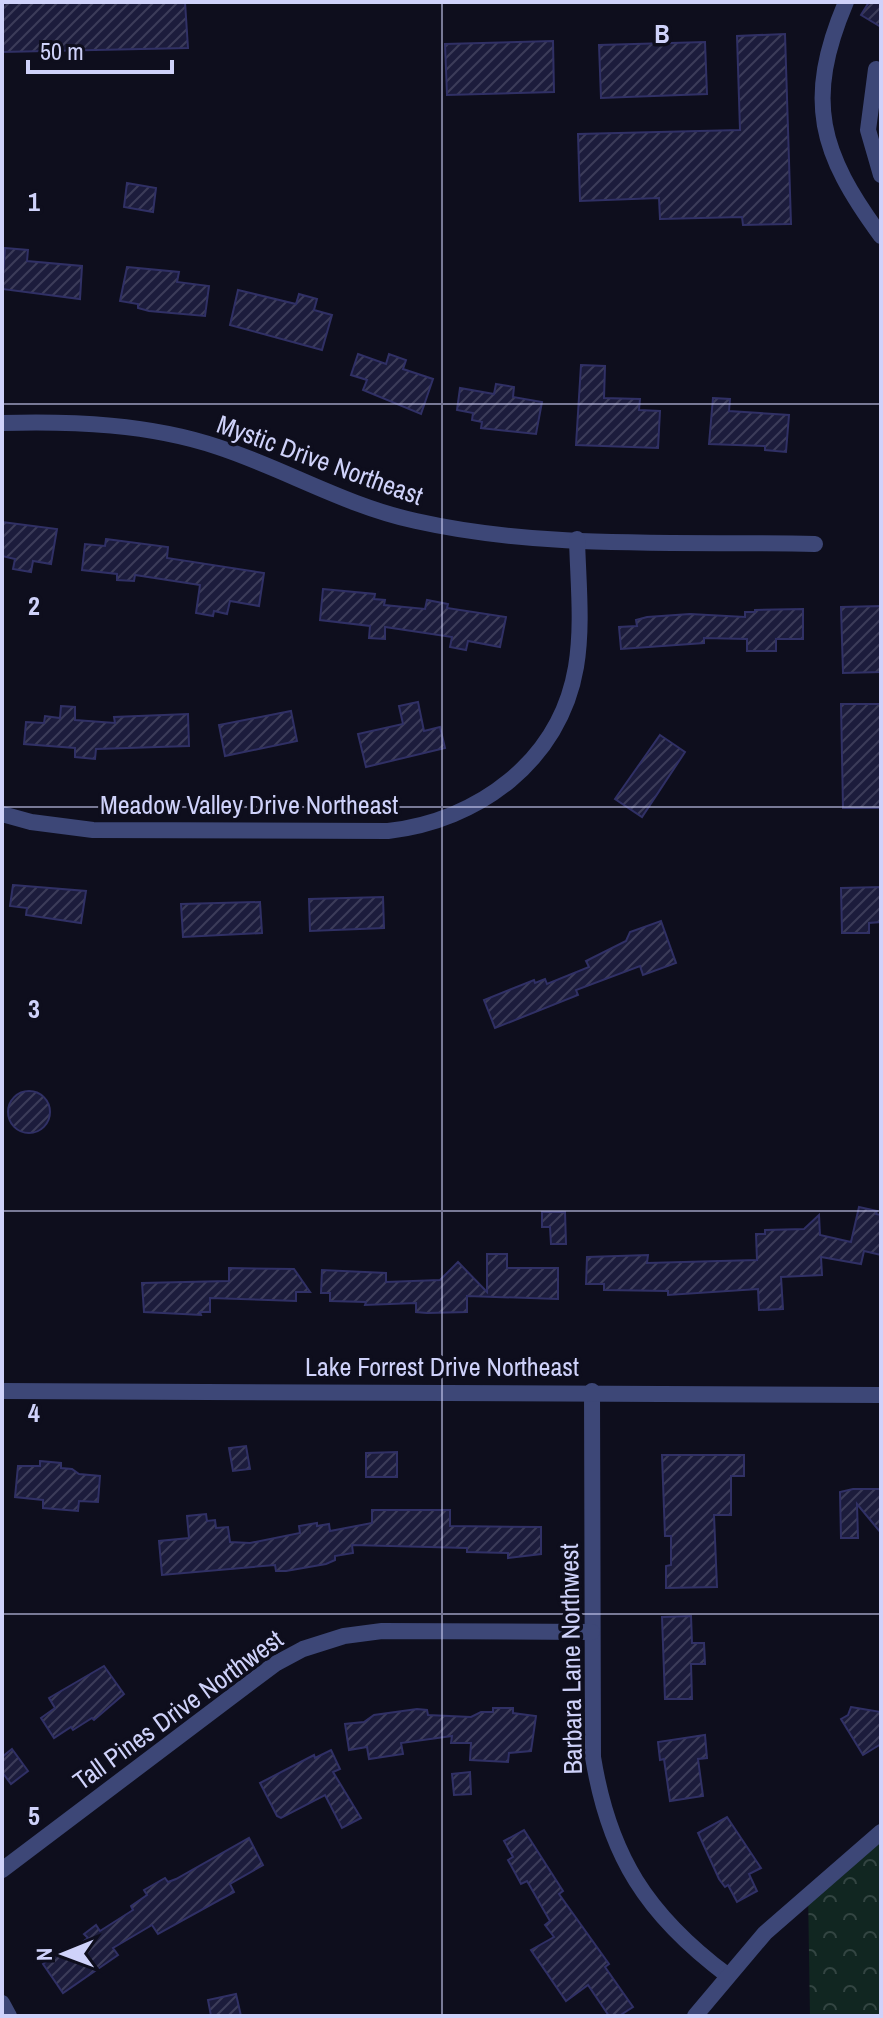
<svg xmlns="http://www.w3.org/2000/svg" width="883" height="2018" font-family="'Archivo Narrow',sans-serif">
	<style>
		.forest { fill: url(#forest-crowns) }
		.building { fill: url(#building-hatch); stroke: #303065; stroke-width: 2 }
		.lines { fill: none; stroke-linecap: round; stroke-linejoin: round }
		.minor { stroke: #3d4777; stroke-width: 16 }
		.tertiary { stroke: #3d4777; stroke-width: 16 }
		.grid { fill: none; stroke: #cfd2fa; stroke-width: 2; stroke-opacity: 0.55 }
		.labels { text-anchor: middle; stroke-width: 7; stroke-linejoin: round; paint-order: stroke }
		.street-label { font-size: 26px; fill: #cfd2fa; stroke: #0e0e1d }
		.grid-label { font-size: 26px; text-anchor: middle; font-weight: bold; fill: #cfd2fa; stroke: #0e0e1d; stroke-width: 7; stroke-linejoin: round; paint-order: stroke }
	</style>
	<defs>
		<pattern id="forest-crowns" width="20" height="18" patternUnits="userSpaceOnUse" patternTransform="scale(2)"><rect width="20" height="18" fill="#112621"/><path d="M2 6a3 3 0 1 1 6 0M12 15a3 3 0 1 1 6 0" fill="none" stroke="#334542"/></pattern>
		<pattern id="building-hatch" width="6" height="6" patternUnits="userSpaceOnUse" patternTransform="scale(2)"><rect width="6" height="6" fill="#1c1c3c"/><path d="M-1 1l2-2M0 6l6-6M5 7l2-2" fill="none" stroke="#3c3c59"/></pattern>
	</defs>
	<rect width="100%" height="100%" fill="#0e0e1d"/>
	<!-- forest -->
	<polygon class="forest" points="881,1835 881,2016 810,2016 808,1890"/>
	<!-- building -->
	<g class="building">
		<polygon points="2,2 185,2 188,48 2,52"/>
		<polygon points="869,2 881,2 881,27 861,15"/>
		<polygon points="785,34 791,224 743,225 742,217 660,219 659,198 580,201 578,134 740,130 737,36"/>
		<polygon points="553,41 554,92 447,95 445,44"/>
		<polygon points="705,42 707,94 601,98 599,45"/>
		<polygon points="127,183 156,188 153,212 124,207"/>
		<polygon points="5,248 28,250 27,261 82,266 80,299 2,289"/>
		<polygon points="127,267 179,272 177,282 209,286 205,316 149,311 138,308 138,304 120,301"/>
		<polygon points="238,290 296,304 299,294 317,299 314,310 332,315 322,350 230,325"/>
		<polygon points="358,354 386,364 389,354 406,360 403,369 433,379 421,414 363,390 367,380 351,375"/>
		<polygon points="581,365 605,366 604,398 640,399 639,410 660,411 658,448 576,445"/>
		<polygon points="496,384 514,387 513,397 542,402 536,434 481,428 482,422 472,420 473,413 457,410 460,388 494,394"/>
		<polygon points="713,398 730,399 729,411 789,415 786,452 765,450 765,446 709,444"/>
		<polygon points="2,522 57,529 51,564 33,561 31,572 13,569 15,559 2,556"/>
		<polygon points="106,539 168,547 167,558 264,573 259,606 230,601 227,614 214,611 213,616 196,613 200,585 135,575 134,581 117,580 117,574 82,570 85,544 105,546"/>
		<polygon points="323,589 375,594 374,599 385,600 384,605 425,609 427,600 448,604 447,608 506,617 500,647 468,641 466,650 450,647 452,637 385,627 385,639 369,638 370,626 320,620"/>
		<polygon points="881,606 881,672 843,673 841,607"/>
		<polygon points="803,609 803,639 776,639 776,651 747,651 747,639 704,638 704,643 621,649 619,627 637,626 636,620 647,617 690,614 745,617 745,612 755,612 755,610"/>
		<polygon points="418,702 424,731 440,727 445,748 366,767 358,734 403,724 399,706"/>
		<polygon points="841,704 881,704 881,808 843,808"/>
		<polygon points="61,706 75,707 75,720 115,723 114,717 188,714 189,746 96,749 95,759 75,757 75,748 24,744 26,722 44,723 45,716 60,718"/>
		<polygon points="291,711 297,741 225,756 219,725"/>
		<polygon points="660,735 685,752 642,817 615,799"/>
		<polygon points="13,885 86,891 81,923 26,915 27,908 10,906"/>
		<polygon points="881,887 881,922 869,923 869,933 842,933 841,888"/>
		<polygon points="383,897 384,928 310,931 309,899"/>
		<polygon points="260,902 262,933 183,937 181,904"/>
		<polygon points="661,921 676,963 643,975 640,966 576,990 578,995 495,1028 484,1000 534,980 535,983 545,979 547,984 589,967 586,961 626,941 630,932"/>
		<circle cx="29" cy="1112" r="21"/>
		<polygon points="859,1207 877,1211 876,1214 881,1215 881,1255 864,1251 861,1264 821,1257 822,1275 781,1277 783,1309 759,1310 758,1289 668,1295 668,1291 604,1290 604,1284 586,1284 587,1257 648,1255 647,1263 757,1260 756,1234 765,1234 765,1230 804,1229 819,1215 820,1235 851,1242"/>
		<polygon points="542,1212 565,1212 566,1244 551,1244 550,1227 542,1227"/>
		<polygon points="487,1254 507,1254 507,1268 558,1268 558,1299 467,1296 467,1312 427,1313 416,1312 416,1303 365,1305 366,1302 330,1301 330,1293 321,1293 322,1270 386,1273 386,1282 440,1280 458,1262 487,1292"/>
		<polygon points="229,1268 294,1269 310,1292 296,1292 296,1301 210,1298 210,1312 200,1312 201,1315 144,1312 142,1283 229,1281"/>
		<polygon points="246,1446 250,1469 233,1471 229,1448"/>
		<polygon points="397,1452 397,1477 366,1477 366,1453"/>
		<polygon points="662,1455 744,1455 744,1476 731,1476 731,1515 714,1515 717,1587 666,1588 666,1566 671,1565 671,1536 665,1536"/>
		<polygon points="40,1461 61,1463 61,1468 72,1469 79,1474 100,1476 98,1502 79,1501 78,1511 43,1508 43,1500 15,1497 18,1466 40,1466"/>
		<polygon points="853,1489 881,1489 881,1533 857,1504 858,1538 841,1538 840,1492"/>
		<polygon points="372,1510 450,1510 450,1526 541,1527 541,1554 508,1558 508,1553 467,1552 467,1548 352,1545 353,1553 335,1556 335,1560 326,1564 286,1571 276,1571 275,1565 162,1575 159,1541 189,1538 187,1516 206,1514 207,1521 215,1520 216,1528 228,1527 230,1542 250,1543 300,1533 299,1526 317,1523 317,1526 329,1524 330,1531 372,1523"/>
		<polygon points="691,1616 692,1643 704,1643 705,1664 691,1664 692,1699 665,1699 662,1617"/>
		<polygon points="104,1666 124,1694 94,1720 92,1718 73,1730 71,1727 54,1738 41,1718 55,1708 49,1698"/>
		<polygon points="851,1707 881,1712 881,1744 863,1755 841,1719 848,1715"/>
		<polygon points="493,1708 513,1708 513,1713 536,1716 531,1751 509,1753 508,1762 470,1760 471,1743 451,1743 452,1736 401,1743 403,1754 369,1759 367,1747 349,1750 345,1724 364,1722 374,1715 417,1709 427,1710 428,1715 471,1717 481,1712 493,1712"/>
		<polygon points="705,1735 707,1758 698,1759 703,1796 670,1801 664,1759 660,1760 658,1742"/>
		<polygon points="12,1749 28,1771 11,1784 2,1772 2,1757"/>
		<polygon points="331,1750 340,1769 333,1772 361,1818 342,1828 325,1795 281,1818 277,1816 260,1783 314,1755 315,1758"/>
		<polygon points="470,1772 471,1794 454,1795 452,1774"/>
		<polygon points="727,1817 761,1868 749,1874 757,1891 737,1902 728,1885 725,1887 719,1879 698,1833"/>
		<polygon points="524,1830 563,1891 559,1894 609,1964 605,1967 633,2007 619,2016 609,2016 588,1985 566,2001 531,1950 554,1937 545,1925 550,1921 527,1881 521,1884 508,1860 513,1857 504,1841"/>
		<polygon points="249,1838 263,1865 230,1884 234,1892 158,1934 152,1925 113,1948 118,1955 63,1993 43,1964 60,1951 63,1956 88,1938 84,1934 96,1925 100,1931 133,1910 131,1906 147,1895 144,1890 165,1878 168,1882 176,1879"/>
		<polygon points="236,1994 241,2016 211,2016 208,2000"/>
	</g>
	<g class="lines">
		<!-- minor -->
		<g class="minor">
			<polyline points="876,69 868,130 881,175"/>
			<path d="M2,423C73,421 150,424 218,447C285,469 346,506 416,521C545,550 683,541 815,544"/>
			<path d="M2,814L31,822L93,830L388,831C478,821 560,761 576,667C583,625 578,581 577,539"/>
			<path d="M592,1391L593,1757C609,1856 647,1915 727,1975"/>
			<polyline points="2,1870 275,1664 303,1649 344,1636 382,1631 592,1632"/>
			<polyline points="2,2003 9,2016"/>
			<polyline points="695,2016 765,1933 881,1832"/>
		</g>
		<!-- tertiary -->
		<g class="tertiary">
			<path d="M846,2C804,101 820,153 881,236"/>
			<polyline points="2,1391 881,1395"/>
		</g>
	</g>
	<!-- grid -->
	<path class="grid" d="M442,2V2016M2,404H881M2,807H881M2,1211H881M2,1614H881"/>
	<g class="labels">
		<!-- street labels -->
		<g class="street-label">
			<text transform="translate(320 460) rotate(20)" y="9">Mystic Drive Northeast</text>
			<text x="249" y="814">Meadow Valley Drive Northeast</text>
			<text x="442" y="1376">Lake Forrest Drive Northeast</text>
			<text transform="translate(571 1659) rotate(-91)" y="9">Barbara Lane Northwest</text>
			<text transform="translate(178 1710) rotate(-36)" y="9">Tall Pines Drive Northwest</text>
		</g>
	</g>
	<g class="grid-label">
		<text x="662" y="43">B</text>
		<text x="34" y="211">1</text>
		<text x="34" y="615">2</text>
		<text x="34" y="1018">3</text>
		<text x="34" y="1422">4</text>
		<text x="34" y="1825">5</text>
	</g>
	<!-- border -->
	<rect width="883" height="2018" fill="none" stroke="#cfd2fa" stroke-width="8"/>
	<!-- north arrow -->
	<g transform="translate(64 1954) rotate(269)" stroke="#0e0e1d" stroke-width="6" paint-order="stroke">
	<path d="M0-6L14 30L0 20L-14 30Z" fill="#cfd2fa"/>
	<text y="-12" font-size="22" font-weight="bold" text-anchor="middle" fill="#cfd2fa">N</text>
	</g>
	<!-- scale -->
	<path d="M28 60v12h144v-12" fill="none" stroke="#cfd2fa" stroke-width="4"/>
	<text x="40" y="60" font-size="24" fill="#cfd2fa" stroke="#0e0e1d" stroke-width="6" paint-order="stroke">50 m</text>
</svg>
